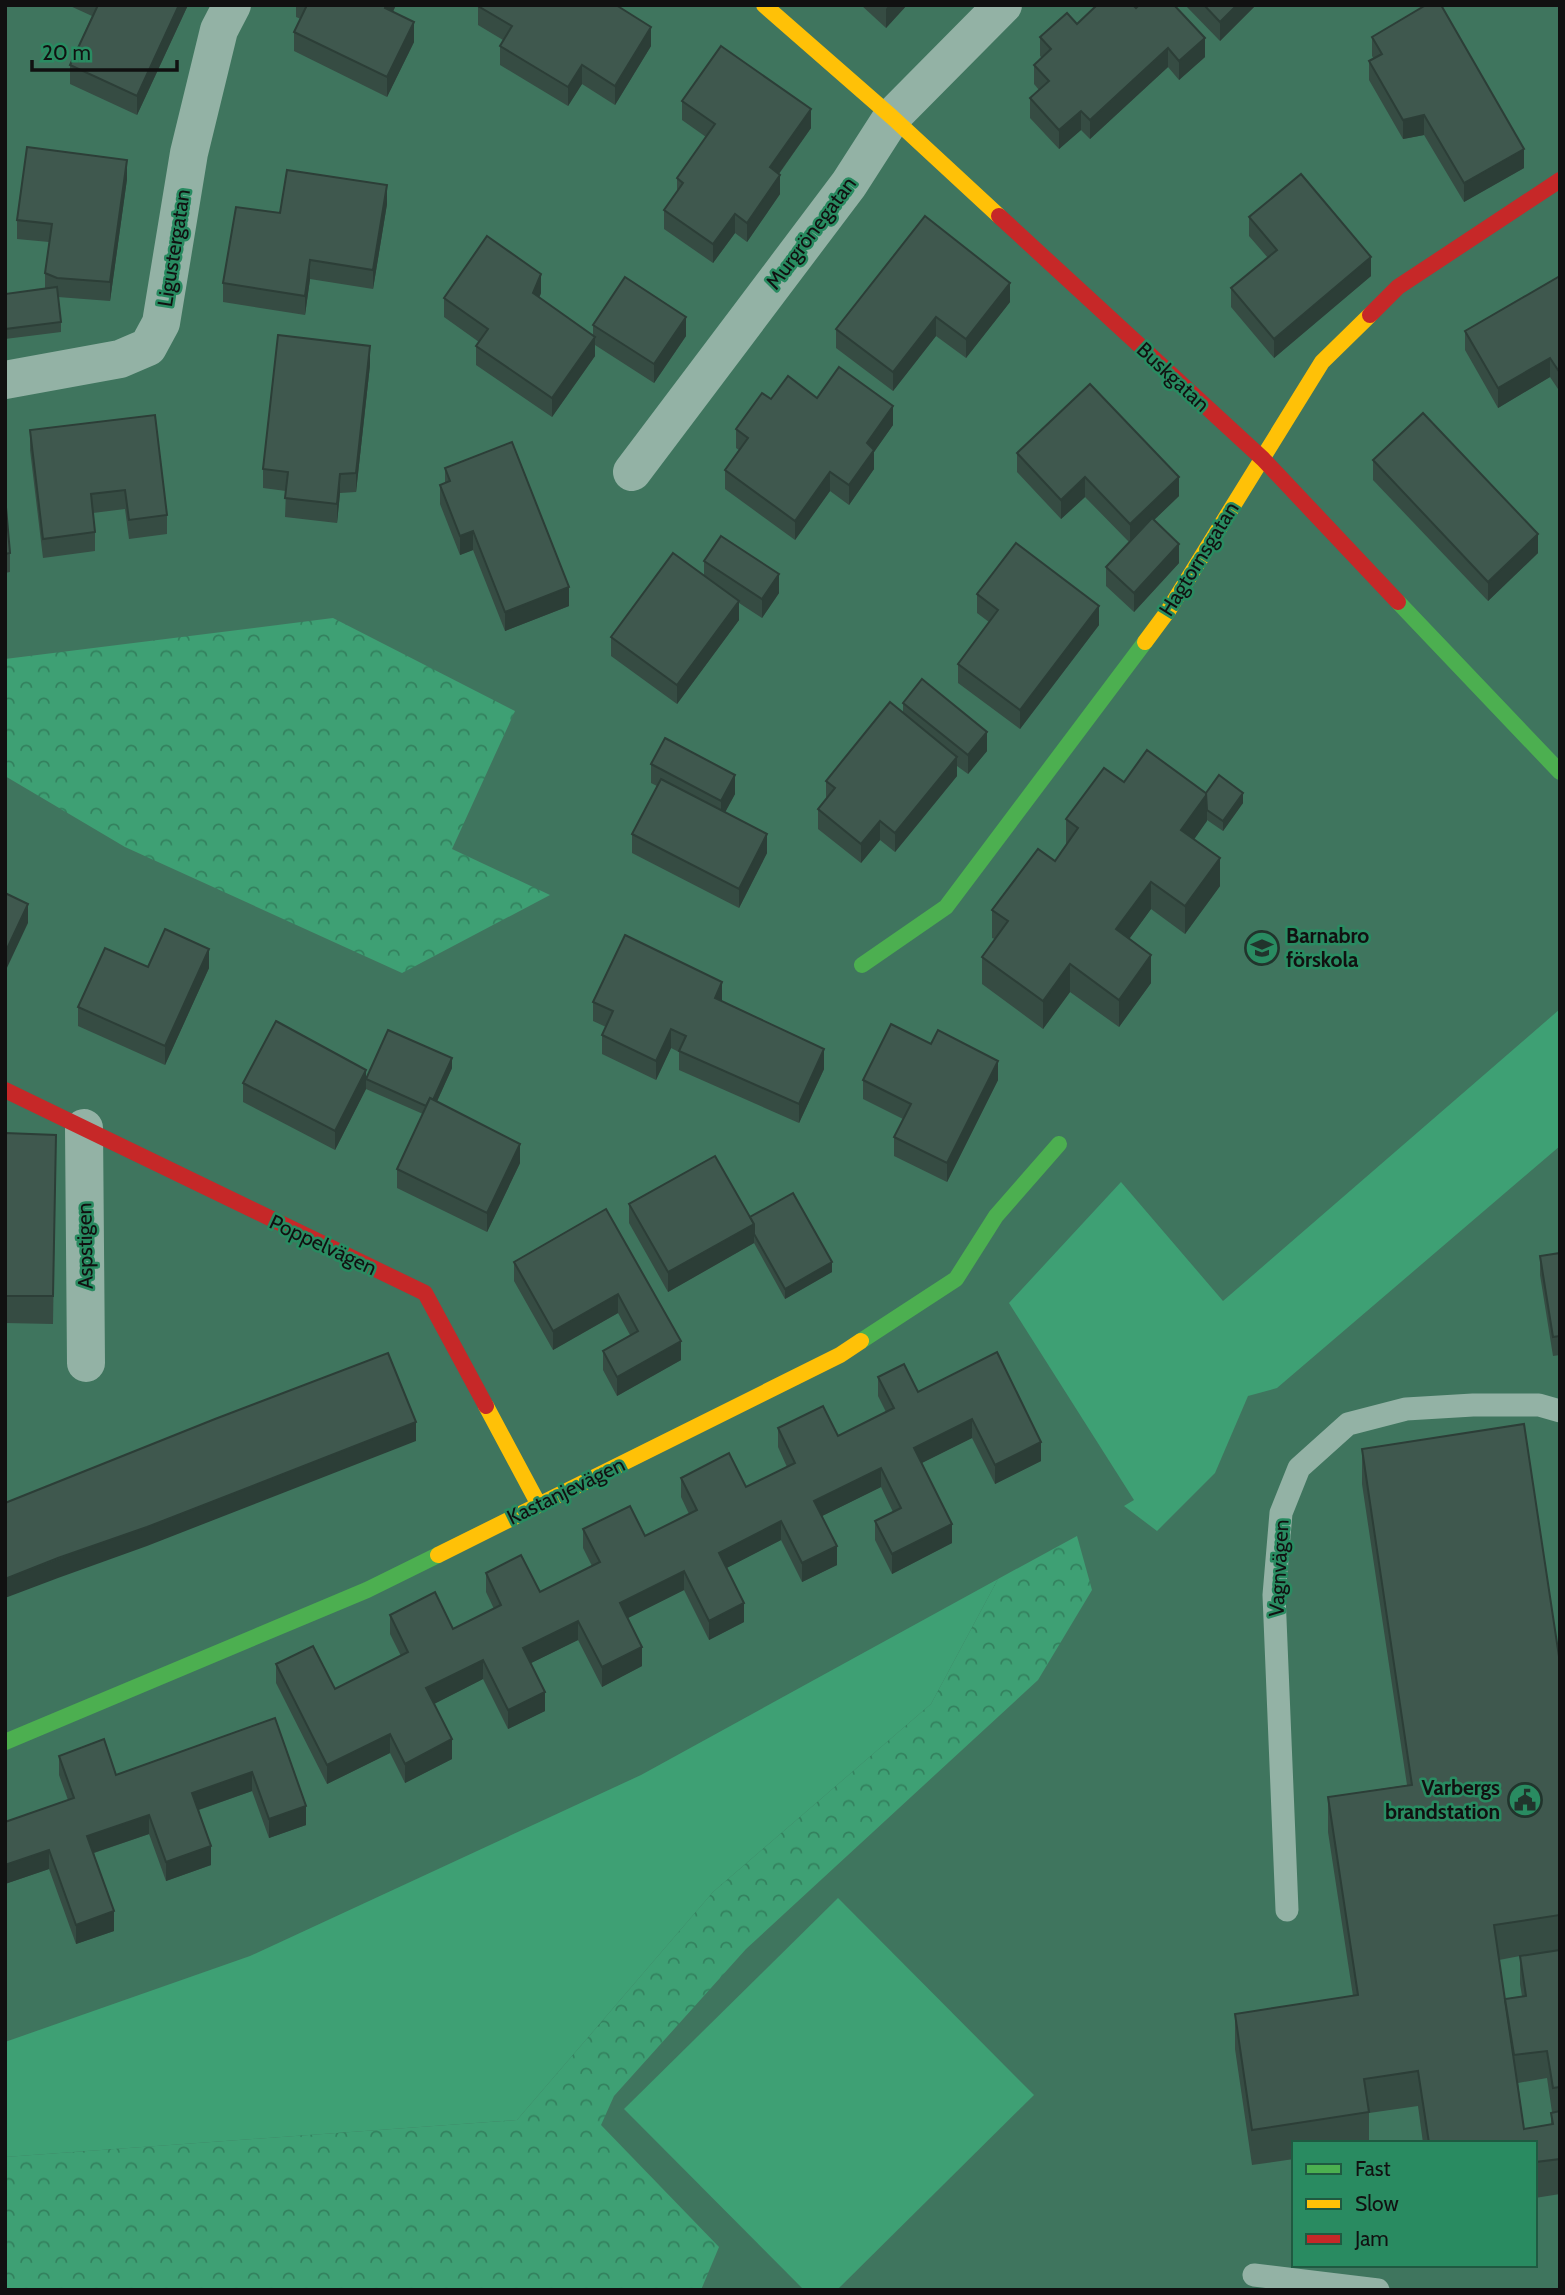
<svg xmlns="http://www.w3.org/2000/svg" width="1565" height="2295" font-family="Cabin,sans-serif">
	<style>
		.green { fill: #3ea074 }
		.forest { fill: url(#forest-crowns) }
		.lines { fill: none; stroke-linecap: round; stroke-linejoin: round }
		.lane { stroke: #93b2a5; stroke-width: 23 }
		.street { stroke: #93b2a5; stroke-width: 38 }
		.fast { stroke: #4caf50; stroke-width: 16 }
		.slow { stroke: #ffc107; stroke-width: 16 }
		.jam { stroke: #c62828; stroke-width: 16 }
		.wall { fill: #364c43; fill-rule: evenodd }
		.shaded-wall { fill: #2c3e37 }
		.building { fill: #3f584e; stroke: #2c3e37; stroke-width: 2 }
		.labels { text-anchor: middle; stroke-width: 5; stroke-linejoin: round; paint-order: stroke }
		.street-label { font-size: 21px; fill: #111; stroke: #298b61 }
		.poi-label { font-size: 21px; font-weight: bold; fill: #111; stroke: #298b61; text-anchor: start }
	</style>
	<defs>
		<pattern id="forest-crowns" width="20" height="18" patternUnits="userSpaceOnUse" patternTransform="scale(1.75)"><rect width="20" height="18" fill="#3ea074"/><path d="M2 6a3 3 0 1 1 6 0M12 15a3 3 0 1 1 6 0" fill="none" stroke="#33815e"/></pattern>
	</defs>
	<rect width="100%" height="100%" fill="#3f755e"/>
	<!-- green -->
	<g class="green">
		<polygon points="1560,1009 1560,1146 1277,1388 1248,1396 1215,1473 1157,1531 1124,1506 1134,1500 1009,1303 1121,1182 1223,1301"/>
		<polygon points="998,1579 931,1704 713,1892 517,2120 5,2157 5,2042 250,1956 641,1775"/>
		<polygon points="838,1898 1034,2095 837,2290 804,2290 624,2109"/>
	</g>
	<!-- forest -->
	<g class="forest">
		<polygon points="333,618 515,711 452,849 550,895 402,973 125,847 5,776 5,659"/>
		<polygon points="1077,1536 1092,1590 1038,1680 746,1949 614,2096 601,2125 719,2247 701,2290 5,2290 5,2157 517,2120 713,1892 931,1704 998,1579"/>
	</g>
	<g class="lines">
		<!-- lane -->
		<g class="lane">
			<polyline points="1287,1910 1274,1595 1281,1513 1299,1468 1348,1424 1406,1409 1473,1405 1539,1405 1560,1411"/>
			<polyline points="1254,2275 1378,2290"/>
		</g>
		<!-- street -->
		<g class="street">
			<polyline points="5,380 120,359 148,347 161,323 189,153 219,30 232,5"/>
			<polyline points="632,472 849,184 892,117 1003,5"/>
			<polyline points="84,1128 86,1363"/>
		</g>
		<!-- fast -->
		<g class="fast">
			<polyline points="1398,602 1560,772"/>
			<polyline points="862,965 946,907 1145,642"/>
			<polyline points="861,1341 956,1279 996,1216 1059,1144"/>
			<polyline points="5,1742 367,1590 438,1555"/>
		</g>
		<!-- slow -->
		<g class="slow">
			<polyline points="764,5 892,117 999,216"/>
			<polyline points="1145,642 1168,611 1322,362 1370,315"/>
			<polyline points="486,1406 539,1505"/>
			<polyline points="438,1555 840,1355 861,1341"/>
		</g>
		<!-- jam -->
		<g class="jam">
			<polyline points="999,216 1263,459 1398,602"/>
			<polyline points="1370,315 1398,287 1560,180"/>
			<polyline points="5,1090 425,1293 486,1406"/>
		</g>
	</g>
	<!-- wall -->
	<g class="wall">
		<polygon points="68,5 188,5 137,115 70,84 70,65 92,16"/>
		<polygon points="296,5 396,5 393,12 414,42 387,97 294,51 294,32 301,19 296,17"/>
		<polygon points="478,5 651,46 615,105 582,84 568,106 500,65 500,46 503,40 478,25"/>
		<polygon points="861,5 907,5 886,28"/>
		<polygon points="1185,5 1256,5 1220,41"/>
		<polygon points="1136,8 1205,57 1179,80 1168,67 1090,139 1081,130 1059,149 1030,118 1030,98 1039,90 1034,84 1034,65 1042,58 1040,56 1040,37 1077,24"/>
		<polygon points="1372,37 1524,168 1464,202 1424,135 1403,139 1369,80 1369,61 1374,59 1372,56"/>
		<polygon points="682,101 811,128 779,174 780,194 747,242 735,233 713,263 664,229 664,210 677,193 677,178 706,137 682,120"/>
		<polygon points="127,179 110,301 58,297 61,322 61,332 5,339 5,294 45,289 45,273 49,242 17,239 17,220"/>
		<polygon points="387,204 373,289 310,279 305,315 223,302 223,283 280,213"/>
		<polygon points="1249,217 1371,276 1274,358 1231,307 1231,288 1268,258 1249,236"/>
		<polygon points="1560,276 1560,392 1550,377 1498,408 1465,350 1465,331"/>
		<polygon points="541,293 539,298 593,336 593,325 686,336 654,383 595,345 595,356 552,417 476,365 476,346 479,342 444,317 444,298"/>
		<polygon points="1010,302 966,358 936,336 893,391 836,348 836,329"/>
		<polygon points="370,365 356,492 340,493 337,523 285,517 286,491 263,488 263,469"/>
		<polygon points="817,398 893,425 874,452 874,469 849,505 830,491 795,540 725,489 725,470 739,450 736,448 736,429 771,399"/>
		<polygon points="30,430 167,515 167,534 129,539 125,509 93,513 95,532 95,551 43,558 30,450"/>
		<polygon points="1017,453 1179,496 1154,520 1179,563 1134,612 1106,586 1106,567 1129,542 1085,497 1061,519 1017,472"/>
		<polygon points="1373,460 1538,553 1488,601 1373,480"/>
		<polygon points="445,468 569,606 505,631 473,550 460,555 440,504 440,485 445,483"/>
		<polygon points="5,496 10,553 10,572 5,573"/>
		<polygon points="704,561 779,593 762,618 739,603 739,620 677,704 611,656 611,637 704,575"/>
		<polygon points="977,594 1099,625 1020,729 958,683 958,664 989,622 977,613"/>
		<polygon points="903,703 987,751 968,774 957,766 957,776 895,852 880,840 861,863 818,829 818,809 826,800 826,781 903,713"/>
		<polygon points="651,764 735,794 725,812 767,853 739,908 632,853 632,834 657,786 651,783"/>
		<polygon points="1124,782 1206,793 1243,803 1223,831 1207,820 1194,839 1220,886 1185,934 1151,909 1129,939 1151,983 1119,1027 1070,992 1043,1029 982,984 982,957 995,939 992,938 992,910 1055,861 1066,845 1066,819"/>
		<polygon points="148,967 209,968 165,1065 78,1026 78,1007"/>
		<polygon points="722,1001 824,1069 799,1123 679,1070 679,1052 671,1048 656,1080 602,1054 602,1035 606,1027 593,1021 593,1002"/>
		<polygon points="452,1068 437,1101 520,1163 487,1232 397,1188 397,1169 423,1114 366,1089 335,1150 243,1102 243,1083 366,1079"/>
		<polygon points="863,1080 998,1080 947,1182 894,1156 894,1137 903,1119 863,1099"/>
		<polygon points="5,1133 56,1135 53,1324 5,1323"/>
		<polygon points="629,1204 750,1217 832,1272 785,1299 754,1243 668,1292 629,1223"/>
		<polygon points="606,1209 681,1360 617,1396 603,1370 603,1351 630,1335 618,1313 553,1350 514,1281 514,1262"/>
		<polygon points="1560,1253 1560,1355 1553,1356 1540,1275 1540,1256"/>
		<polygon points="997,1352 1041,1461 995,1484 972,1438 921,1463 952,1543 892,1574 875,1540 875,1521 893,1512 881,1487 822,1516 837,1565 802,1582 781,1540 726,1568 744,1622 709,1640 684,1590 628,1618 642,1666 602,1687 578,1640 531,1663 545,1711 508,1729 483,1679 434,1704 452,1759 405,1783 390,1753 327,1784 276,1683 276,1664 335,1689 401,1656 390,1634 390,1615 453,1629 494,1609 486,1592 486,1573 540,1592 592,1566 583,1548 583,1529 645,1536 689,1514 681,1497 681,1478 746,1487 787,1467 778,1447 778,1428 838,1436 886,1412 878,1396 878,1377 918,1392"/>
		<path d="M1362,1449L1560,1663V2194L1535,2198V2143H1423L1418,2106L1369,2113V2143H1294V2159L1252,2165L1235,2049V2014L1353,1996L1328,1832V1797L1407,1785L1362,1484ZM1520,1956V1984L1522,1996L1505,1999L1499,1960ZM1547,2078L1552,2112L1551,2113V2124L1524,2129L1518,2083Z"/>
		<polygon points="275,1718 306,1825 269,1838 252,1791 199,1810 211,1865 166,1881 149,1834 94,1853 114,1931 76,1944 49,1869 5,1884 68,1800 59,1775 59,1756 116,1775"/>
	</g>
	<!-- shaded-wall -->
	<g class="shaded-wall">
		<polygon points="179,5 188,5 137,115 137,96"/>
		<polygon points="386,5 396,5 385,27 385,8"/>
		<polygon points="889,5 907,5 886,28 886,9"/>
		<polygon points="1237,5 1256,5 1220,41 1220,22"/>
		<polygon points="414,22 414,42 387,97 387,77"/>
		<polygon points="651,27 651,46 615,105 615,86"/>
		<polygon points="1205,38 1205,57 1179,80 1179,61"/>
		<polygon points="1168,48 1168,67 1090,139 1090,120"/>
		<polygon points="582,65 582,84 568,106 568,87"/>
		<polygon points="811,109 811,128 770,186 770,167"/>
		<polygon points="1081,111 1081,130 1059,149 1059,130"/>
		<polygon points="1424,115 1424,135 1403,139 1403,120"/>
		<polygon points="1524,149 1524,168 1464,202 1464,183"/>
		<polygon points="127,160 127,179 110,301 110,282"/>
		<polygon points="780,175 780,194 747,242 747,223"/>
		<polygon points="387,185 387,204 373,289 373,270"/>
		<polygon points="735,214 735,233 713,263 713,244"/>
		<polygon points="1371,257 1371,276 1274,358 1274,339"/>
		<polygon points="310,260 310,279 305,315 305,296"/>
		<polygon points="541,274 541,293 533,312 533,293"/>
		<polygon points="1010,283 1010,302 966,358 966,339"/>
		<polygon points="686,317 686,336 654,383 654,364"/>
		<polygon points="936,317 936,336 893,391 893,372"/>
		<polygon points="595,337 595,356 552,417 552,398"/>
		<polygon points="370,346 370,365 356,492 356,473"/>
		<polygon points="1550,358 1550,377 1498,408 1498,388"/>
		<polygon points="893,406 893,425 874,452 874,469 849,505 849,485 867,443"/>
		<polygon points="830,472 830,491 795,540 795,521"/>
		<polygon points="340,474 340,493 337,523 337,504"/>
		<polygon points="1085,477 1085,497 1061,519 1061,500"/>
		<polygon points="1179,477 1179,496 1130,543 1130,524"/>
		<polygon points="473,531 473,550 460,555 460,536"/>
		<polygon points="1538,534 1538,553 1488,601 1488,582"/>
		<polygon points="1179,544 1179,563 1134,612 1134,593"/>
		<polygon points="779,574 779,593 762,618 762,599"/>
		<polygon points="569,587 569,606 505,631 505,612"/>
		<polygon points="739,601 739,620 677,704 677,685"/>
		<polygon points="1099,606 1099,625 1020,729 1020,710"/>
		<polygon points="987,732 987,751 968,774 968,755"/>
		<polygon points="957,757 957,776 895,852 895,833"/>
		<polygon points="735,775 735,794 721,820 721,801"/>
		<polygon points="1243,793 1243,803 1223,831 1223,821"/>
		<polygon points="1207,794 1207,821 1181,858 1181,830"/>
		<polygon points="880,821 880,840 861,863 861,844"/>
		<polygon points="767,834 767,853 739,908 739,889"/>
		<polygon points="1220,858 1220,886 1185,934 1185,906"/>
		<polygon points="1151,882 1151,909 1116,957 1116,929"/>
		<polygon points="28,904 28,923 5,972 5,953"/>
		<polygon points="209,949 209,968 165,1065 165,1046"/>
		<polygon points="1151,955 1151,983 1119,1027 1119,1000"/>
		<polygon points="1070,964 1070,992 1043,1029 1043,1001"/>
		<polygon points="722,982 722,1001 715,1017 715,998"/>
		<polygon points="671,1029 671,1048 656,1080 656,1061"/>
		<polygon points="824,1049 824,1069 799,1123 799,1104"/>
		<polygon points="452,1058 452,1068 430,1117 430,1107"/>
		<polygon points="998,1061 998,1080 947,1182 947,1163"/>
		<polygon points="366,1070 366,1089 335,1150 335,1131"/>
		<polygon points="520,1144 520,1163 487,1232 487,1213"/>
		<polygon points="754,1224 754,1243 668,1292 668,1272"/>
		<polygon points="832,1262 832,1272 785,1299 785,1289"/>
		<polygon points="618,1294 618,1313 553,1350 553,1331"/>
		<polygon points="681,1341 681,1360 617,1396 617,1377"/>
		<polygon points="972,1419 972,1438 914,1467 914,1448"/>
		<polygon points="416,1422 416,1441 147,1546 58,1578 5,1598 5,1579"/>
		<polygon points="1041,1442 1041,1461 995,1484 995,1465"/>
		<polygon points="881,1468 881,1487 814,1520 814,1501"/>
		<polygon points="781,1521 781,1540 719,1572 719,1553"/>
		<polygon points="952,1524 952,1543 892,1574 892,1554"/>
		<polygon points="837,1546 837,1565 802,1582 802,1563"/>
		<polygon points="684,1571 684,1590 620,1622 620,1603"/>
		<polygon points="744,1603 744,1622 709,1640 709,1621"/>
		<polygon points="578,1621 578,1640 523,1667 523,1648"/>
		<polygon points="642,1647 642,1666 602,1687 602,1667"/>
		<polygon points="483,1660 483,1679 426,1708 426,1688"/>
		<polygon points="545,1692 545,1711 508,1729 508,1710"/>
		<polygon points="390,1734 390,1753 327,1784 327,1765"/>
		<polygon points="452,1739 452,1759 405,1783 405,1764"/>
		<polygon points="252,1772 252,1791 192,1812 192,1793"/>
		<polygon points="306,1806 306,1825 269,1838 269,1819"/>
		<polygon points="149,1815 149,1834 87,1855 87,1836"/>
		<polygon points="211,1846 211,1865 166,1881 166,1862"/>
		<polygon points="49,1850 49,1869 5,1884 5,1865"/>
		<polygon points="114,1911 114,1931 76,1944 76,1925"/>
	</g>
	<!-- building -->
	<g class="building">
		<polygon points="98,5 179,5 137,96 70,65"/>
		<polygon points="307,5 386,5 385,8 414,22 387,77 294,32"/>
		<polygon points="616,5 651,27 615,86 582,65 568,87 500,46 512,26 478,6"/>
		<polygon points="1097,5 1133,5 1136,8 1139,5 1174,5 1205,38 1179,61 1168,48 1090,120 1081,111 1059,130 1030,98 1049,81 1034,65 1051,49 1040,37 1067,13 1077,24"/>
		<polygon points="1204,5 1237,5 1220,22"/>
		<polygon points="1426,5 1441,5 1524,149 1464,183 1424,115 1403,120 1369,61 1382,54 1372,37"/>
		<polygon points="721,46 811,109 770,167 780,175 747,223 735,214 713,244 664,210 683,183 677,178 715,124 682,101"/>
		<polygon points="27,147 127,160 110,282 57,278 45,273 52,224 17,220"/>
		<polygon points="287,170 387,185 373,270 310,260 305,296 223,283 236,207 280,213"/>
		<polygon points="1301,174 1371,257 1274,339 1231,288 1277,250 1249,217"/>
		<polygon points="925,216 1010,283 966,339 936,317 893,372 836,329"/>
		<polygon points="487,236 541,274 533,293 595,337 552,398 476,346 488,329 444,298"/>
		<polygon points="1560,276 1560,373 1550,358 1498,388 1465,331"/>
		<polygon points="625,277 686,317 654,364 593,325"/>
		<polygon points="57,287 61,322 5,329 5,294"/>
		<polygon points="278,335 370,346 356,473 340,474 337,504 285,498 288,472 263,469"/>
		<polygon points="839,367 893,406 867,443 874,450 849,485 830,472 795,521 725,470 748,438 736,429 762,393 771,399 788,376 817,398"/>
		<polygon points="1090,384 1179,477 1130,524 1085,477 1061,500 1017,453"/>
		<polygon points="1423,413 1538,534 1488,582 1373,460"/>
		<polygon points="155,415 167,515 129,520 125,490 91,494 95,532 43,539 30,430"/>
		<polygon points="512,442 569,587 505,612 473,531 460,536 440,485 450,481 445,468"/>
		<polygon points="5,496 10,553 5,554"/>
		<polygon points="1152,518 1179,544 1134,593 1106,567"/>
		<polygon points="721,536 779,574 762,599 704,561"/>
		<polygon points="1016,543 1099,606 1020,710 958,664 998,610 977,594"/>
		<polygon points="673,553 739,601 677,685 611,637"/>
		<polygon points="922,679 987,732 968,755 903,703"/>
		<polygon points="890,702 957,757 895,833 880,821 861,844 818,809 835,788 826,781"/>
		<polygon points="665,738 735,775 721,801 651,764"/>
		<polygon points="1147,750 1207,794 1181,830 1220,858 1185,906 1151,882 1116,929 1151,955 1119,1000 1070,964 1043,1001 982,957 1008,921 992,910 1038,849 1055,861 1078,828 1066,819 1104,768 1124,782"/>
		<polygon points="1219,775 1243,793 1223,821 1207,810 1206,793"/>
		<polygon points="661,779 767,834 739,889 632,834"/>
		<polygon points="5,893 28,904 5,953"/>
		<polygon points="165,929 209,949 165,1046 78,1007 105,948 148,967"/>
		<polygon points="625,935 722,982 715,998 824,1049 799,1104 679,1051 686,1036 671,1029 656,1061 602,1035 613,1011 593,1002"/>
		<polygon points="276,1021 366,1070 335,1131 243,1083"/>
		<polygon points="891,1024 931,1044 938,1030 998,1061 947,1163 894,1137 911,1104 863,1080"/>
		<polygon points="388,1030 452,1058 433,1100 430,1098 426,1106 366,1079"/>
		<polygon points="430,1098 520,1144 487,1213 397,1169"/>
		<polygon points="5,1133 56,1135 53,1296 5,1296"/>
		<polygon points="715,1156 754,1224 668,1272 629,1204"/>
		<polygon points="793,1193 832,1262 785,1289 754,1234 754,1224 750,1217"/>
		<polygon points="606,1209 681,1341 617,1377 603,1351 638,1331 618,1294 553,1331 514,1262"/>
		<polygon points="1560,1253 1560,1336 1553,1337 1540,1256"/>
		<polygon points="997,1352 1041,1442 995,1465 972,1419 914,1448 952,1524 892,1554 875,1521 901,1508 881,1468 814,1501 837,1546 802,1563 781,1521 719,1553 744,1603 709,1621 684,1571 620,1603 642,1647 602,1667 578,1621 523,1648 545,1692 508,1710 483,1660 426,1688 452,1739 405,1764 390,1734 327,1765 276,1664 313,1646 335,1689 408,1652 390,1615 435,1592 453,1629 501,1605 486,1573 521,1555 540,1592 600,1562 583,1529 630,1506 645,1536 697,1510 681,1478 729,1453 746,1487 795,1463 778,1428 823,1406 838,1436 894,1408 878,1377 904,1364 918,1392"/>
		<polygon points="388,1353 416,1422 147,1527 58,1558 5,1579 5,1503 215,1419"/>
		<polygon points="1524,1424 1560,1663 1560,1915 1494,1925 1524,2129 1553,2124 1551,2113 1560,2111 1560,2159 1535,2162 1535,2143 1429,2143 1418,2071 1364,2079 1369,2112 1252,2130 1235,2014 1358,1995 1328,1797 1412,1785 1362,1449"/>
		<polygon points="275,1718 306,1806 269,1819 252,1772 192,1793 211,1846 166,1862 149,1815 87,1836 114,1911 76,1925 49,1850 5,1865 5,1822 74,1798 59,1756 104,1739 116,1775"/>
		<polygon points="1560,1950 1560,2087 1553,2088 1547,2051 1514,2055 1505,1999 1526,1996 1520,1956"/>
	</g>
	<!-- icons -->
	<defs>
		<g id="school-ring" transform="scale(1.75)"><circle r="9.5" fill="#298b61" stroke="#21342c" stroke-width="1.5"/><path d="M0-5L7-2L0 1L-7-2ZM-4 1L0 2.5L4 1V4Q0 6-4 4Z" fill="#21342c"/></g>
		<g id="civic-ring" transform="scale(1.75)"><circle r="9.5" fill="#298b61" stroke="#21342c" stroke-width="1.5"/><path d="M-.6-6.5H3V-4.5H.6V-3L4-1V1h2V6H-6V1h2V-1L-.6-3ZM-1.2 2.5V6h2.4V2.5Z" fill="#21342c"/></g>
	</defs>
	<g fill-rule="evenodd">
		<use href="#school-ring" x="1262" y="948"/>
		<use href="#civic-ring" x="1525" y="1800"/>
	</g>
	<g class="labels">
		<!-- street labels -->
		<g class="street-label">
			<text transform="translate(811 233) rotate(-53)" y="7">Murgrönegatan</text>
			<text transform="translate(174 248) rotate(-81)" y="7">Ligustergatan</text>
			<text transform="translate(1173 377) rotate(43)" y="7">Buskgatan</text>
			<text transform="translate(1199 559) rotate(-58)" y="7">Hagtornsgatan</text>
			<text transform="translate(323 1245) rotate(25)" y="7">Poppelvägen</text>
			<text transform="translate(85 1246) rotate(-91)" y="7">Aspstigen</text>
			<text transform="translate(566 1491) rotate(-26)" y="7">Kastanjevägen</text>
			<text transform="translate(1279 1568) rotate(-87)" y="7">Vagnvägen</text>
		</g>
		<!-- poi labels -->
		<g class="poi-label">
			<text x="1286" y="943">Barnabro<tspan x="1286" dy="24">förskola</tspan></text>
			<text x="1500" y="1795" text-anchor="end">Varbergs<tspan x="1500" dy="24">brandstation</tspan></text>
		</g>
	</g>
	<!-- border -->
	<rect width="1565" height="2295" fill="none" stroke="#111111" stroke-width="14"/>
	<!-- legend -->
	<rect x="1292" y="2141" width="245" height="126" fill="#298b61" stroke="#1f5a41" stroke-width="2"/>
	<rect x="1306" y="2164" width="35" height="10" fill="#4caf50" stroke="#1f5a41" stroke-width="2"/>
	<text x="1355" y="2176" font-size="21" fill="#111111">Fast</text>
	<rect x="1306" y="2199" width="35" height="10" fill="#ffc107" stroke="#1f5a41" stroke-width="2"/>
	<text x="1355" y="2211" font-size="21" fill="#111111">Slow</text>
	<rect x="1306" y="2234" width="35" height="10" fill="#c62828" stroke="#1f5a41" stroke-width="2"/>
	<text x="1355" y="2246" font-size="21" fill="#111111">Jam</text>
	<!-- scale -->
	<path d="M32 60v10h145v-10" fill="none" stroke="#111111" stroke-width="3.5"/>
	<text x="42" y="60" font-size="21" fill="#111111" stroke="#298b61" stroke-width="5" paint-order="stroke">20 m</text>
</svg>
